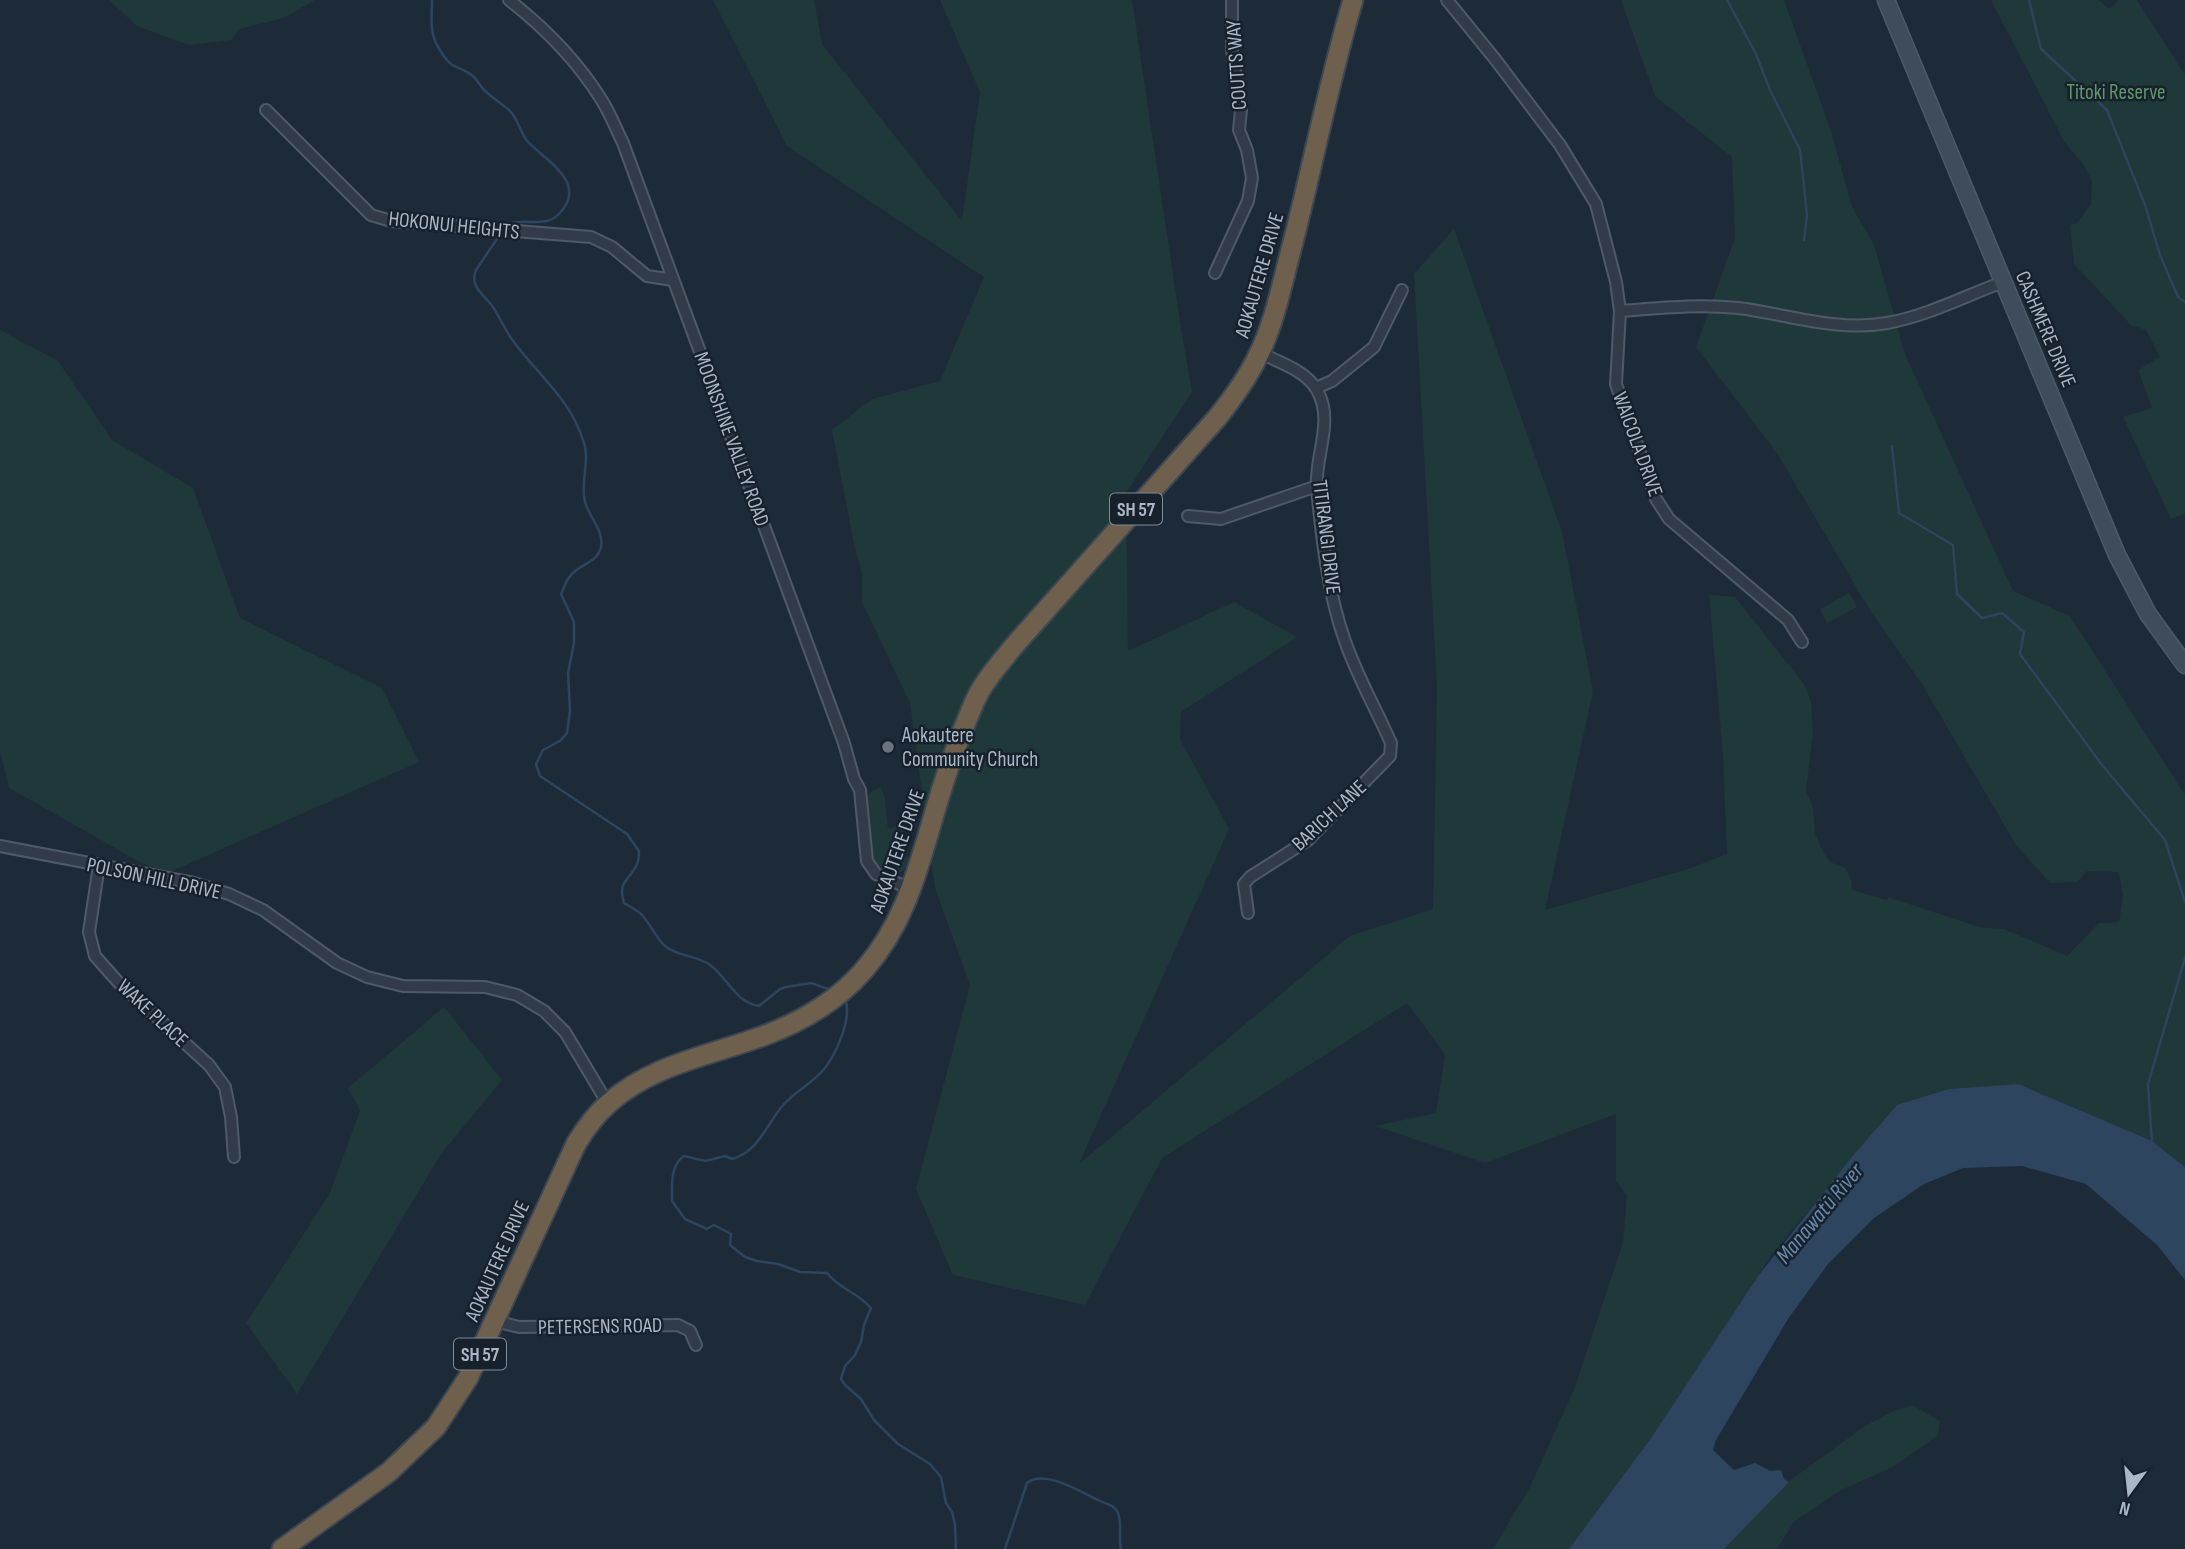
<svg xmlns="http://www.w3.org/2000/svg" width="2185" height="1549" font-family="'Sofia Sans Condensed',sans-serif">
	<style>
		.green { fill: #1f3839 }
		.water { fill: #2d455f }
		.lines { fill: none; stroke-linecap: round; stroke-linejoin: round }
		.stream { stroke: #2d455f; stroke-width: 2.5 }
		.street-casing { stroke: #4e5a67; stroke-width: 14 }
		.secondary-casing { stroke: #4e5a67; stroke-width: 19 }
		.highway-casing { stroke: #3c4753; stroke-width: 23 }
		.street { stroke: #313c48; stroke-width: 10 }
		.secondary { stroke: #3e4c5c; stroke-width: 16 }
		.highway { stroke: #6f5f4d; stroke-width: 19 }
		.worship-dot { fill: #6b7280; stroke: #17212c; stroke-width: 2.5 }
		.labels { text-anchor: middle; stroke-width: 5; stroke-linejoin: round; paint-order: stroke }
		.shield { fill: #17212c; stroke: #7e8a98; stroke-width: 2 }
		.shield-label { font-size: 19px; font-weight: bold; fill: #aab7c6 }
		.street-label { font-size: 21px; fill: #aab7c6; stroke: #17212c }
		.park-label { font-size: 21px; fill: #609869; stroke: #17212c }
		.poi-label { font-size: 21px; fill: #aab7c6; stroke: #17212c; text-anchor: start }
		.water-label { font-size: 23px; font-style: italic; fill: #678aad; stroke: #17212c }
	</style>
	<rect width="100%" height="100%" fill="#1d2b38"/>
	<!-- green -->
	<g class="green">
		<polygon points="109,0 315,0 283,18 239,29 231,40 189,45 137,26"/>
		<polygon points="713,0 814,0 822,44 962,221 980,92 940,0 1132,0 1182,335 1192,392 1126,493 1128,651 1234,602 1297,637 1181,712 1180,739 1229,829 1079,1164 1350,936 1433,909 1437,688 1414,274 1454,229 1562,532 1593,691 1545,910 1688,869 1727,854 1723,755 1709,595 1735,597 1804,684 1811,702 1813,732 1806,791 1813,807 1815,833 1823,852 1830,862 1845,868 1851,879 1852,890 1887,900 1888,897 1979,927 2004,929 2067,956 2099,923 2119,922 2123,896 2119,872 2087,871 2077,882 2050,883 2016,845 1922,684 1871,612 1777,453 1696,347 1735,238 1732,157 1655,96 1621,0 1784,0 1831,131 1852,207 1874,245 1905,354 2013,591 2070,616 2185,795 2185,1167 2152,1141 1897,1105 1773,1253 1651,1438 1569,1549 1493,1549 1530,1487 1575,1387 1623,1242 1627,1195 1616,1181 1616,1114 1485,1163 1375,1126 1436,1113 1445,1054 1407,1003 1162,1158 1085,1305 953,1275 916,1189 970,985 935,888 910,703 862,602 862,574 854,544 832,430 872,399 940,381 984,277 787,146"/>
		<polygon points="1991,0 2099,0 2109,9 2119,0 2137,0 2185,75 2185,515 2184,514 2171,519 2123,417 2152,408 2138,370 2160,357 2146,330 2131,325 2074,264 2070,225 2077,223 2091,204 2092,181 2085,167 2064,141"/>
		<polygon points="0,330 58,361 112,440 193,488 240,618 382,688 419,762 163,875 9,788 0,751"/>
		<polygon points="1849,593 1857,607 1827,623 1820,609"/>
		<path d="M881,787L885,799L888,829L896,826L907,814L901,854L912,859C905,875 886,883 875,865C870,858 865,810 866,801C868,792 874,790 881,787Z"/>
		<polygon points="444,1007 502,1080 441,1154 297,1394 246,1323 329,1195 360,1111 348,1088"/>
		<polygon points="1912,1405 1940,1421 1938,1435 1893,1467 1839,1491 1794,1522 1777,1549 1724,1549 1781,1487 1865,1426 1894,1411"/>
	</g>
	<!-- water -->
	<polygon class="water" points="2018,1084 2152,1141 2185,1167 2185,1280 2157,1245 2086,1184 2022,1166 1963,1168 1924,1184 1874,1218 1828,1264 1788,1319 1716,1440 1713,1450 1734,1470 1755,1463 1770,1471 1781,1470 1784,1479 1789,1482 1724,1549 1569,1549 1651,1438 1758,1276 1851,1158 1897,1105 1949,1089"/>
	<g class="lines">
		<!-- stream -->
		<g class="stream">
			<path d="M432,0C432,16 429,32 438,47C441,52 446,60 451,64C458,69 467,70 474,77C478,81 480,86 484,90C491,97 501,103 509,110C518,118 520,133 528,142C546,161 589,183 559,214C544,230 520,215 504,227"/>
			<polyline points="1727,0 1756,54 1770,90 1800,150 1807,215 1804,240"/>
			<polyline points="2029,0 2041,49 2107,110 2145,205 2160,255 2178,297 2185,302"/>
			<path d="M501,233L476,270C468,288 487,296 495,310C500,319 505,329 511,338C537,375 570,397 584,443C590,461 580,483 585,502C589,517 604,530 601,547C597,563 580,564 571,575C566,580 564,588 561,594L574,622V643L568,673L570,711L567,733L560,741L543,750L536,764L540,776L627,834L639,851C639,855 639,860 637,864C630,881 617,880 624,903C630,907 637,910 642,915C651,925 656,938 665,946C678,957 697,955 710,965C729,979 735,1002 759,1006L780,989L786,987L811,983L825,988L834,989"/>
			<polyline points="1892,446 1899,513 1953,545 1957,594 1982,618 2002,613 2024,632 2020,654 2102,765 2165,840 2185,902"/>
			<path d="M846,1001C851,1020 837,1052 825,1068C814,1082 796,1091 784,1104C766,1124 760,1151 732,1159L725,1156L705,1161L684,1156C670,1165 672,1186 672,1201L685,1219L707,1229L714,1225L731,1234L730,1245L745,1257L757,1261L778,1264L800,1272L827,1273C839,1289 856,1291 871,1308L864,1325L861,1342L855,1355L845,1366L841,1379L845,1385L861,1399L874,1420L898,1444L930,1464L941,1477L946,1503L952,1512L955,1525L956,1549"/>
			<polyline points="2152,1142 2148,1084 2185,958"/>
			<path d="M1005,1549L1027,1483C1045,1469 1081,1492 1098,1500C1105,1504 1113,1504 1117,1511C1123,1521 1118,1537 1121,1549"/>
		</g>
		<!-- street casing -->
		<g class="street-casing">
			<g id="street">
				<path d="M509,0C545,28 577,61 601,99C610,113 616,129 623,143L844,743L854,779L860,790L867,861L876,874L911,889"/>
				<polyline points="1447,0 1495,59 1560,145 1596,204 1616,282 1620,311 1616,384 1656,499 1669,519 1788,620 1802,642"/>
				<polyline points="266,110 371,215 391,221 591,237 612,247 647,276 673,280"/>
				<polyline points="1215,273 1248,201 1252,178 1247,150 1239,130 1241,110 1232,50 1232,0"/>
				<path d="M1620,311C1661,308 1697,304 1738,308C1786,314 1838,332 1887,323C1927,316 1965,296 2003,282"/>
				<polyline points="1316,388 1332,381 1374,347 1402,290"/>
				<polyline points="1188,516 1221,519 1317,486"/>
				<polyline points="0,846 194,883 229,894 263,910 337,963 367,977 403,986 485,987 517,995 544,1011 565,1032 608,1104"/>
				<polyline points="99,865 89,932 95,956 118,982 209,1065 225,1087 231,1117 234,1157"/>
				<path d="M1248,913L1244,884L1250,877L1308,840L1390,756L1391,743C1376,709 1357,676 1345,641C1328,594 1322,539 1317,489C1314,456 1335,422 1317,390C1306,371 1279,362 1260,353"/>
				<polyline points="495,1321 519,1327 678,1325 690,1331 696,1345"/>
			</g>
		</g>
		<!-- secondary casing -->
		<g class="secondary-casing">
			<polyline id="secondary" points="1886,0 2117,555 2148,614 2185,665"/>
		</g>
		<!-- highway casing -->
		<g class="highway-casing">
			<path id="highway" d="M282,1549L389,1472L436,1427L468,1378L576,1144C585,1129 595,1115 609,1103C651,1065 711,1055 763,1036C801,1022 837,1001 864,970C906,922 918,868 936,808C946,773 959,737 974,703C983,682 999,665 1013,647L1217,418C1233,398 1247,379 1258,356C1274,324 1281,288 1290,254C1312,170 1328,84 1353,0"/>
		</g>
		<!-- street -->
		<use href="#street" class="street"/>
		<!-- secondary -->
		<use href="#secondary" class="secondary"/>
		<!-- highway -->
		<use href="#highway" class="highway"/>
	</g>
	<!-- markers -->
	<circle class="worship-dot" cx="888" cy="747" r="7"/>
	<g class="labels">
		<!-- shield labels -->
		<g class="shield">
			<rect x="1110" y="493.5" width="52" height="31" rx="5"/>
			<rect x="454" y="1338.5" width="52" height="31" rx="5"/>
		</g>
		<g class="shield-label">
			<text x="1136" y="516">SH 57</text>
			<text x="480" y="1361">SH 57</text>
		</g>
		<!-- street labels -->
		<g class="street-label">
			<text transform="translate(1236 65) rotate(-94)" y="7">COUTTS WAY</text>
			<text transform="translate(454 225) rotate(6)" y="7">HOKONUI HEIGHTS</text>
			<text transform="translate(1259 275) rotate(-74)" y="7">AOKAUTERE DRIVE</text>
			<text transform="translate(2046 329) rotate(67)" y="7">CASHMERE DRIVE</text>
			<text transform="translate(732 439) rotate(70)" y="7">MOONSHINE VALLEY ROAD</text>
			<text transform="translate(1638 444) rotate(70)" y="7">WAICOLA DRIVE</text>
			<text transform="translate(1327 537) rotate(83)" y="7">TITIRANGI DRIVE</text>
			<text transform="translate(1329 815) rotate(-43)" y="7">BARICH LANE</text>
			<text transform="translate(897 851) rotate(-71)" y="7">AOKAUTERE DRIVE</text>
			<text transform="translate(154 878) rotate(12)" y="7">POLSON HILL DRIVE</text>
			<text transform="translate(153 1013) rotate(43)" y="7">WAKE PLACE</text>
			<text transform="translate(497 1261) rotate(-66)" y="7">AOKAUTERE DRIVE</text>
			<text transform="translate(600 1326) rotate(-1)" y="7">PETERSENS ROAD</text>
		</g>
		<!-- park labels -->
		<g class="park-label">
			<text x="2116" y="99">Titoki Reserve</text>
		</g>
		<!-- poi labels -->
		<g class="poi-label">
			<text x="902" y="742">Aokautere<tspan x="902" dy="24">Community Church</tspan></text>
		</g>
		<!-- water labels -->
		<g class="water-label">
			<text transform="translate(1819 1213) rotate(-50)" y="8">Manawatū River</text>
		</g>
	</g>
	<!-- north arrow -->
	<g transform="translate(2129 1493) rotate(195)" stroke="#17212c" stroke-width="5" paint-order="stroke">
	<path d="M0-5L12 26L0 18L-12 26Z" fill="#aab7c6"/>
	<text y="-10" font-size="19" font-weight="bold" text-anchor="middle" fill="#aab7c6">N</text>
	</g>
</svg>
